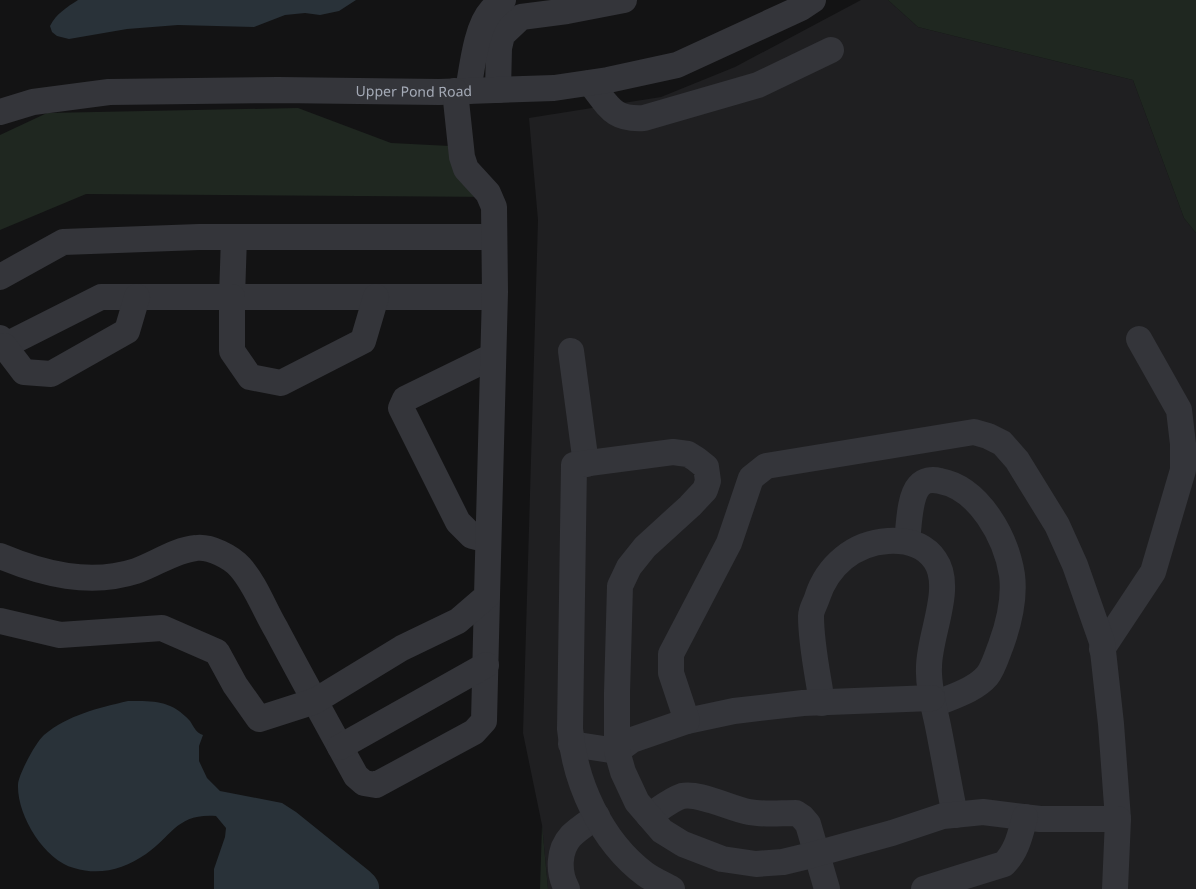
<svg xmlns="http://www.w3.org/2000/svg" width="1196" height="889" font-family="'Noto Sans',sans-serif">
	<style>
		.built { fill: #1f1f21 }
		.green { fill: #1f2720 }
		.water { fill: #293239 }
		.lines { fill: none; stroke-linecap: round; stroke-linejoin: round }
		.minor { stroke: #34353a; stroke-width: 26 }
		.labels { text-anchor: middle; stroke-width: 4.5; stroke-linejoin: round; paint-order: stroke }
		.street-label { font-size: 14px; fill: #a4aab6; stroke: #0e0e0f }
	</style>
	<rect width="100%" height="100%" fill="#131314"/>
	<!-- built -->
	<polygon class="built" points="861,0 888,0 918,27 1133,80 1184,218 1196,233 1196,889 548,889 542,825 523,733 538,220 529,118 661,97 735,67"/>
	<!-- green -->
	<g class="green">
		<polygon points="888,0 1196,0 1196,233 1184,218 1133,80 918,27"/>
		<polygon points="298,108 391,143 469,147 482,180 500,197 86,194 0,230 0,135 47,113"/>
		<polygon points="542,825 548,889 540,889"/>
	</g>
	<!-- water -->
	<g class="water">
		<path d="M78,0H356L339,11L320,15L305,13L285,15L254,27L178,25L127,29L69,39L57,36L52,32L50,26C56,14 67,7 78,0Z"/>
		<path d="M128,701C154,701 171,700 190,721C194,727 196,733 203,735L199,746V761L207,778L220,791L282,803L296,812L368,870C374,875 380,881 379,889H214V869L225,837L226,828L216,816C177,813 172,836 146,854C124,869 100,876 74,868C44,860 17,815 18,785C18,775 36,742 44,735C68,715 98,708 128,701Z"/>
	</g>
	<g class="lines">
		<!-- minor -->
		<g class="minor">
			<path d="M590,83C609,106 612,120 644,118L758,85L831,50"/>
			<polyline points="498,90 499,48 502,35 521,17 567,11 624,0"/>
			<path d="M468,91C472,69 476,27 491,11C494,7 499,3 503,0"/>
			<path id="s1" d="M0,112L33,102L109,92L278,90L439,92L554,88L608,80L677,65L801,8L813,0"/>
			<polyline points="234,237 232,297 494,297"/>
			<polyline points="0,277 63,242 199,237 494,237"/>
			<polyline points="0,338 4,346 101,297 232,297 232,351 250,377 281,383 363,341 376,297"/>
			<polyline points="4,346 24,372 51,374 127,331 137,297"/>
			<polyline points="571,351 586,464"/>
			<polyline points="488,540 472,536 458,522 401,408 405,399 493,356"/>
			<path d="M907,541C909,527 909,497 919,486C924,480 932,479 940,481C979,488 1006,537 1012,575C1015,599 1009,623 1001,645C997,655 993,669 987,676C974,691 950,697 933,705"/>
			<path d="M0,556C43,574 90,586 136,571C156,564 175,550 196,548C210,546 231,557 240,567C256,585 264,609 276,629C302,678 329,727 356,776L364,783L376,785L474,732L484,721L487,596"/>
			<polyline points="0,621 60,635 162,628 217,652 235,685 259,719 315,701 402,648 458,621 487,596 495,292 494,207 488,193 466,169 462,157 455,91"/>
			<polyline points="1102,649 1153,572 1183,470 1183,444 1179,410 1139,339"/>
			<path d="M822,703C818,675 811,645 811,616C811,610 815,604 817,598C827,566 854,543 888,541C906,540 924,544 935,560C954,587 929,635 929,667C928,686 934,707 938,726C944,756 949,786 955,815"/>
			<polyline points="687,721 734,711 803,703 932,698"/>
			<polyline points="571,744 617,751 632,740 687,721 671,673 671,654 729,543 751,478 766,466 974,432 988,436 1002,443 1017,460 1057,525 1075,565 1102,642 1111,724 1118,819"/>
			<polyline points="340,747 486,665"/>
			<path d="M649,816C660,809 670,800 682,796C699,792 731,809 749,812C765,815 780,813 796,813L802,817L808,824L827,889"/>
			<path d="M567,889C558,873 558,850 571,836C579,828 589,822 597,816"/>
			<path d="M672,889C663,884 653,880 645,874C601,841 575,783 570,729L574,465L673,452L688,454L696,459L706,467L708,481L705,490L690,506L645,547L629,567L620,586L617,693V751L623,772L637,802L662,831L683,844L722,859L756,864L783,862L812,855L892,833L943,816L983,812L1040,819H1118L1115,889"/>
			<path d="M924,889L1004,864C1017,851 1020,835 1025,817"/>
		</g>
	</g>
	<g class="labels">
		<!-- street labels -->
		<g class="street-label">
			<text dy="5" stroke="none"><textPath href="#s1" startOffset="416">Upper Pond Road</textPath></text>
		</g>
	</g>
</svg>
